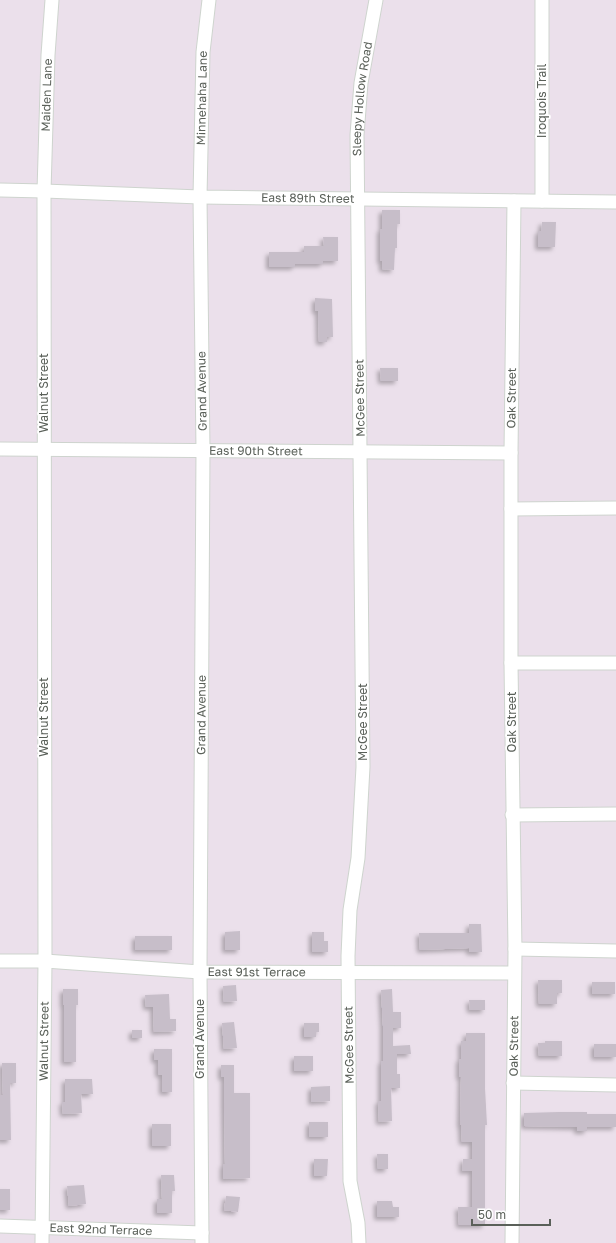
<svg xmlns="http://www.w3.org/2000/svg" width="616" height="1243" font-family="'Golos Text',sans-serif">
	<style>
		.building { fill: #c7bec9; filter: url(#shadow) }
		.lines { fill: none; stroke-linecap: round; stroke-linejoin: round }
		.minor-casing { stroke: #ced4ce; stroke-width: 15 }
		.minor { stroke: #fff; stroke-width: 13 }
		.labels { text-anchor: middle; stroke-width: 3.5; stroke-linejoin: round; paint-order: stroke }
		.street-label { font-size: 12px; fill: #5a6059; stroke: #fff }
	</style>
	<defs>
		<filter id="shadow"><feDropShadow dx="-3" dy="3" stdDeviation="2" flood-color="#0004"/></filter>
	</defs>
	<rect width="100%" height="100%" fill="#ebe0eb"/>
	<!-- building -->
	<g class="building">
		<polygon points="382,210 400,210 400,224 397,224 397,248 395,248 394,270 382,269 382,261 380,261 380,229 382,229"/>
		<polygon points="542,222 556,222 555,247 538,247 538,231 541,231"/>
		<polygon points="323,237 338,237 338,261 323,261 323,264 295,264 295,267 269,267 269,252 304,252 304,246 324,246"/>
		<polygon points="315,298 332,299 333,337 327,337 327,342 319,342 318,311 315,311"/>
		<polygon points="380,368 398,368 398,381 381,381"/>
		<polygon points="469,924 481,924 482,952 469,952 469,948 420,950 419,933 469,933"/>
		<polygon points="240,931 240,950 225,950 225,932"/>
		<polygon points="312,932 324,932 324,941 328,941 328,952 312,952"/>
		<rect x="135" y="936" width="37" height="14"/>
		<polygon points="538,980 562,980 562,993 557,993 557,1004 539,1004"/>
		<rect x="592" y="982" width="23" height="12"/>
		<polygon points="236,985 237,1001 224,1002 223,986"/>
		<polygon points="63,989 78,989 78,1005 76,1005 76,1062 64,1062 64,1005 63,1005"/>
		<polygon points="392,989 393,1012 401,1012 401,1028 393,1028 393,1046 410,1045 411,1054 397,1054 397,1074 400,1074 400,1088 391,1088 392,1121 379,1122 378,1101 381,1101 381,1061 383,1061 383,1026 381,990"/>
		<polygon points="169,994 170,1019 176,1019 176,1031 154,1032 153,1007 146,1007 145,995"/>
		<polygon points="469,1000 485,1000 485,1010 470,1010"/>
		<polygon points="234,1022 237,1048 224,1049 222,1023"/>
		<polygon points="304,1023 319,1023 319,1032 316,1032 316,1037 304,1037"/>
		<rect x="132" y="1030" width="10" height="8"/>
		<polygon points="466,1033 485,1033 485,1088 487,1125 485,1125 485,1225 459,1225 458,1207 472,1207 472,1171 462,1171 463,1159 472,1159 472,1142 462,1142 461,1125 460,1125 461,1077 459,1077 459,1059 461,1059 461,1041 466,1041"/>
		<polygon points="545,1041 562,1041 562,1056 539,1056 538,1043 545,1043"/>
		<rect x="594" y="1044" width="22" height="13"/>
		<polygon points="154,1049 172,1049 172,1092 162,1092 162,1075 158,1074 158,1060 154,1060"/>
		<rect x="294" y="1056" width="19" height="15"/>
		<polygon points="2,1063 16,1063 16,1083 10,1083 11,1140 0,1140 0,1095 3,1095"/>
		<polygon points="221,1065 234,1065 234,1093 250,1093 250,1178 223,1179 223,1164 225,1164 224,1103 224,1077 221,1077"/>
		<polygon points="65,1079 92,1079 93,1094 81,1094 82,1113 63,1114 62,1102 65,1102"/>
		<polygon points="330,1086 330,1101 311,1102 311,1087"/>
		<polygon points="559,1112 587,1112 587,1114 616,1114 616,1127 587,1127 587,1131 577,1131 577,1127 524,1126 524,1113"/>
		<rect x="309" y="1122" width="19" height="15"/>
		<rect x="152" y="1124" width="19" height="22"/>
		<polygon points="377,1154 388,1154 388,1169 378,1169"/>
		<polygon points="314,1159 328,1159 327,1176 314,1176"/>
		<polygon points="161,1175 174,1175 175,1191 172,1191 172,1213 157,1213 157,1199 162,1199"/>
		<polygon points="84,1185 86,1204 69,1206 67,1186"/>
		<rect x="0" y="1189" width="10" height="21"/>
		<polygon points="226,1196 240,1197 238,1212 224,1210"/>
		<polygon points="377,1201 392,1201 393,1207 399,1207 399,1217 377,1217"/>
	</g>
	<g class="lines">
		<!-- minor casing -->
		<g class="minor-casing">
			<g id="minor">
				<polyline points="542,0 542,201"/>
				<path id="s1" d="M0,190L44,191L200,197L616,202"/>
				<path id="s2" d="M0,449L511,453"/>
				<polyline points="511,509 616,508"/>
				<polyline points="511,663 616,663"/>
				<polyline points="512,815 616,814"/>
				<polyline points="515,949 616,951"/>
				<path id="s3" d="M0,961H45L200,972L514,973"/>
				<polyline points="513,1083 616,1085"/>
				<path id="s4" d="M0,1226L202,1233"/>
				<path id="s5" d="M42,1243L45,961L44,191L48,55L52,0"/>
				<path id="s6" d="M202,1243L200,972L203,450L200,197L203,52L209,0"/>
				<path id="s7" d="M359,1243L358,1223L350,1181L348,956L350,910L358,858L363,767L357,135L361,83L376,0"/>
				<path id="s8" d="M512,1243L515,951L511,663V453L514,201"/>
			</g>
		</g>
		<!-- minor -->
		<use href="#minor" class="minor"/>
	</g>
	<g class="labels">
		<!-- street labels -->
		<g class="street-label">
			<text dy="4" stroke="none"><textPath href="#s5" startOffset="1148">Maiden Lane</textPath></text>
			<text dy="4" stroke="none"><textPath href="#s6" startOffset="1145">Minnehaha Lane</textPath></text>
			<text dy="4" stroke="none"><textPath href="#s7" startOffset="1146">Sleepy Hollow Road</textPath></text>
			<text transform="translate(542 101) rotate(-90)" y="4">Iroquois Trail</text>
			<text dy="4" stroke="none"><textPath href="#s1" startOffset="308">East 89th Street</textPath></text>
			<text transform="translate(202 391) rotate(-91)" y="4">Grand Avenue</text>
			<text transform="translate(44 393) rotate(-90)" y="4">Walnut Street</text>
			<text transform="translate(360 398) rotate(-91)" y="4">McGee Street</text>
			<text dy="4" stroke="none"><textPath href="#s8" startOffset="845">Oak Street</textPath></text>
			<text dy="4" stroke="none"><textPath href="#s2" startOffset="256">East 90th Street</textPath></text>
			<text dy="4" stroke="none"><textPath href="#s6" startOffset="528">Grand Avenue</textPath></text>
			<text transform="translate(44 717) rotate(-90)" y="4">Walnut Street</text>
			<text transform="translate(363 722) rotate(-90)" y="4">McGee Street</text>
			<text transform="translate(512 722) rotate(-90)" y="4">Oak Street</text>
			<text dy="4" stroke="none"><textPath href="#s3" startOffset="257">East 91st Terrace</textPath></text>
			<text transform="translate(200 1039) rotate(-90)" y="4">Grand Avenue</text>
			<text dy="4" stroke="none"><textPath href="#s5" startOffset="202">Walnut Street</textPath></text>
			<text transform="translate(349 1045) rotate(-91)" y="4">McGee Street</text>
			<text dy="4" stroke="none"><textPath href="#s8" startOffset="197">Oak Street</textPath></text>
			<text dy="4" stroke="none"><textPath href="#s4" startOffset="101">East 92nd Terrace</textPath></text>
		</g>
	</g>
	<!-- scale -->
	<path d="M472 1219v6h78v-6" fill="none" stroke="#5a6059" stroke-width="2"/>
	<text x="478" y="1219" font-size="12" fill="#5a6059" stroke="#ffffff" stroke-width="3" paint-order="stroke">50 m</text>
</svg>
